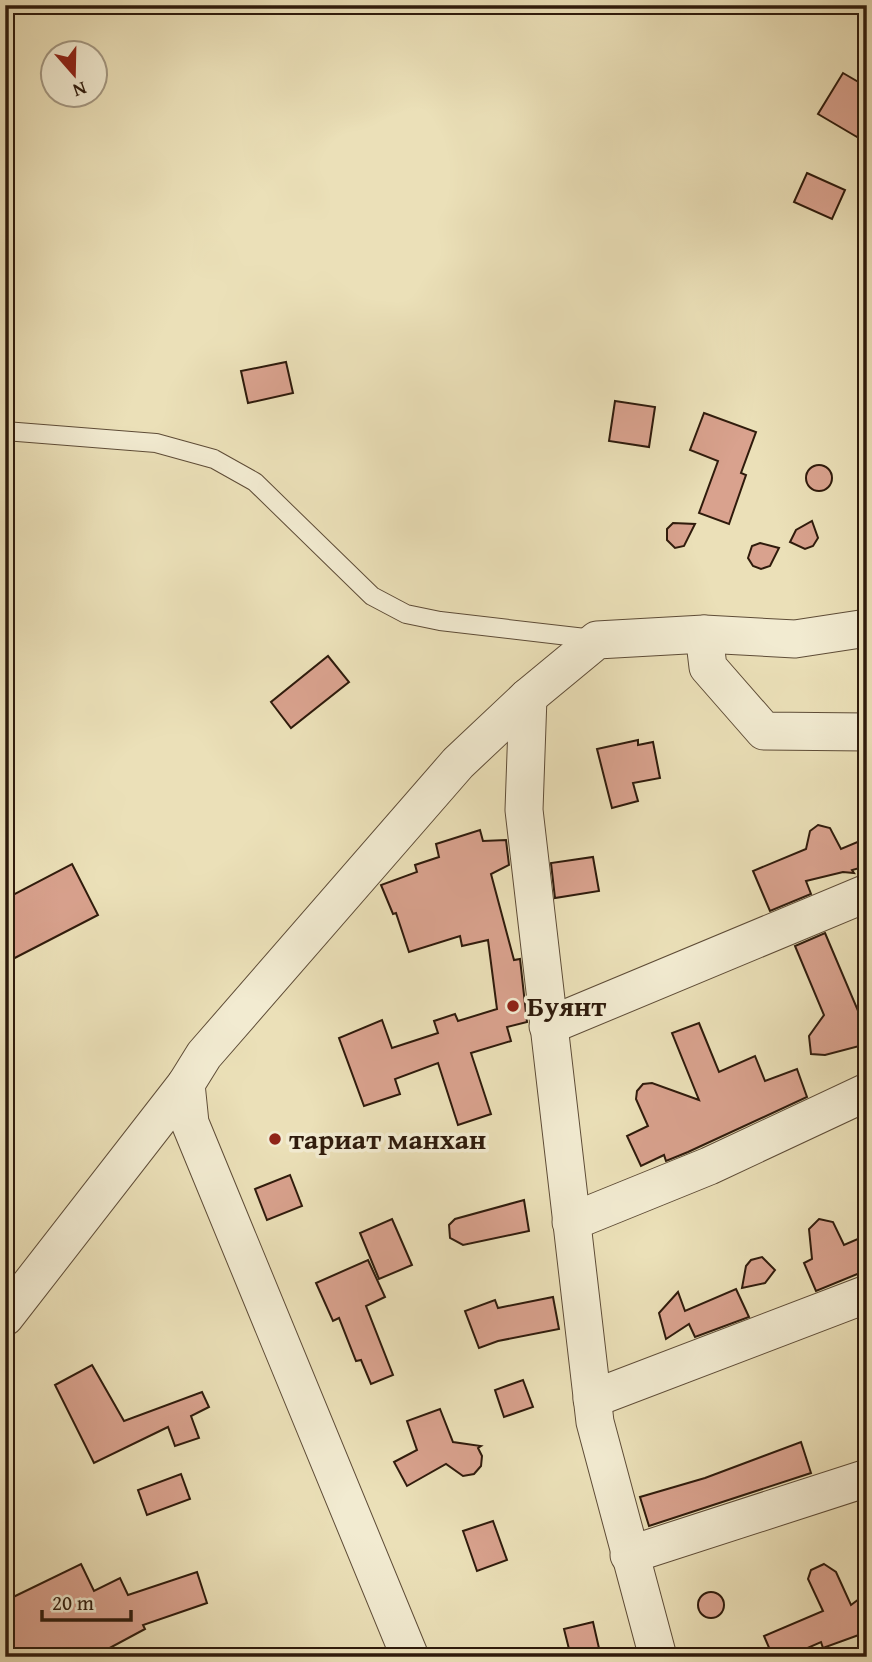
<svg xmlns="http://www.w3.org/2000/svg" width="872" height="1662" font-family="'Gentium Book Plus',serif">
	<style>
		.building { fill: #d9a28e; stroke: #2f1b0c; stroke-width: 2 }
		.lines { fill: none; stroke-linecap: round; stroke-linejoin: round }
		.service-casing { stroke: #5e4c37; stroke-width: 20 }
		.minor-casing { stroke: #5e4c37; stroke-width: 39 }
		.service { stroke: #f2ebd1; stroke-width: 18 }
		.minor { stroke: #f2ebd1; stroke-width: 37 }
		.poi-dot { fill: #8f2418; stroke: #f2ebd1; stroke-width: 2.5 }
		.labels { text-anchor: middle; stroke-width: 7; stroke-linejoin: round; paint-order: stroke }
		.poi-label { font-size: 28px; font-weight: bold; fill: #2f1b0c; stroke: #f2ebd1; text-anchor: start }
	</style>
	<rect width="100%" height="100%" fill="#ebe0b8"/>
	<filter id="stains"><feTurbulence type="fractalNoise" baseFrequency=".00286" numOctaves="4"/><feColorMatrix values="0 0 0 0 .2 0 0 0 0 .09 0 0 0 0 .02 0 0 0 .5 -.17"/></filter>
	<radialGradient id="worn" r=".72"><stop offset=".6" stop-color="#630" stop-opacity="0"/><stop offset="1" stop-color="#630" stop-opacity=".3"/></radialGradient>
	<!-- building -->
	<g class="building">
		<polygon points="843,73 867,87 867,121 857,137 818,114"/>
		<polygon points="807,173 845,190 832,219 794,202"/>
		<polygon points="286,362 293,393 248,403 241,371"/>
		<polygon points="615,401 655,407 649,447 609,441"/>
		<polygon points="704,413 756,432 741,473 746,475 729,524 699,513 718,461 690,450"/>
		<circle cx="819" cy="478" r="13"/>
		<polygon points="812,521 818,538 813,546 805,549 790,542 796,530"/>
		<polygon points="673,523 695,524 684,546 675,548 667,540 667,529"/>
		<polygon points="760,543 779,548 770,566 761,569 753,566 748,558 752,546"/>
		<polygon points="328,656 349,682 291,728 271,702"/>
		<polygon points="638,740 638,745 653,742 660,778 633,783 638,801 612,808 597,749"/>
		<polygon points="818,825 830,828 841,849 867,838 867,866 852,870 854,873 843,872 806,881 811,894 770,911 753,871 806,849 810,831"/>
		<polygon points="480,830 483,841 506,840 509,865 491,874 514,960 520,959 527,1022 507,1027 511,1041 471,1053 491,1114 458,1125 438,1063 395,1079 400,1094 364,1106 339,1038 382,1020 392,1048 438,1033 434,1021 455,1014 458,1021 497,1009 488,940 462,946 460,936 409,952 396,913 393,914 381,885 417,872 415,865 439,857 436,844"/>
		<polygon points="593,857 599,891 555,898 551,863"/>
		<polygon points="72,864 98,915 5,963 5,899"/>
		<polygon points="825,933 867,1032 867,1044 825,1055 811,1054 809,1036 824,1015 795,946"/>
		<polygon points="699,1023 719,1072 755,1056 765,1081 797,1069 807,1097 688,1152 666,1161 664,1155 641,1166 627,1136 648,1126 636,1099 637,1091 643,1084 652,1083 699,1100 672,1033"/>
		<polygon points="290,1175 302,1206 267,1220 255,1189"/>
		<polygon points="524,1200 529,1231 463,1245 450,1238 449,1225 455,1219"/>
		<polygon points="392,1219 412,1265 379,1279 360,1233"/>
		<polygon points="819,1219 833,1222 844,1245 867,1235 867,1270 816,1291 804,1263 812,1259 809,1229"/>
		<polygon points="762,1257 775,1270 765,1283 742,1288 746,1266 751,1260"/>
		<polygon points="368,1260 385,1297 366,1306 393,1375 371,1384 361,1360 356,1361 339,1318 333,1321 316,1283"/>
		<polygon points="736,1289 749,1317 695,1337 689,1324 666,1339 659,1313 678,1292 685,1311"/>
		<polygon points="553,1297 559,1329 498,1341 479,1348 465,1311 495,1300 498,1308"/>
		<polygon points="92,1365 124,1421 202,1392 209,1407 191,1416 199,1438 175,1446 168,1427 94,1463 55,1385"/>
		<polygon points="523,1380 533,1407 504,1417 495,1390"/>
		<polygon points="440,1409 453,1442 481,1446 478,1448 482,1456 481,1466 474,1474 463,1476 446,1464 407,1486 394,1462 417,1450 407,1421"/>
		<polygon points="801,1442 811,1473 649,1526 640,1497 705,1478"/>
		<polygon points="181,1474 190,1499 147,1515 138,1490"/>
		<polygon points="493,1521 507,1560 477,1571 463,1531"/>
		<polygon points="81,1564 94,1591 120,1578 128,1595 197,1572 207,1603 143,1625 145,1629 93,1657 5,1657 5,1601"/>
		<polygon points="824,1564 836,1572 851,1605 867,1593 867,1632 823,1648 821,1642 787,1657 773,1657 764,1636 823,1611 808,1579 811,1570"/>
		<circle cx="711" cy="1605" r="13"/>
		<polygon points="593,1622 601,1657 571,1657 564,1629"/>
	</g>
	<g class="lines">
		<!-- service casing -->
		<g class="service-casing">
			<polyline id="service" points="5,431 156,443 214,459 255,482 372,596 406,614 440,621 594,639"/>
		</g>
		<!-- minor casing -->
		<g class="minor-casing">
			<g id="minor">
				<polyline points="704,634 708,667 764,731 867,732"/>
				<polyline points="528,697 524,810 595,1422 658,1657"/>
				<polyline points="548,1026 867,893"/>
				<polyline points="571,1222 709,1166 867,1092"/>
				<polyline points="5,1317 186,1084"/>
				<polyline points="592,1399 867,1294"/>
				<polyline points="629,1555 867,1478"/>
				<polyline points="410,1657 190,1123 186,1084 204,1055 458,763 528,697 597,640 704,634 795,639 867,628"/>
			</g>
		</g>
		<!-- service -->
		<use href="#service" class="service"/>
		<!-- minor -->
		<use href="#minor" class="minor"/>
	</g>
	<!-- markers -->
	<g class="poi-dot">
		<circle cx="513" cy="1006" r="7"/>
		<circle cx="275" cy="1139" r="7"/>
	</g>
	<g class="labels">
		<!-- poi labels -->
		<g class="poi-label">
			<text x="527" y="1016">Буянт</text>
			<text x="289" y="1149">тариат манхан</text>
		</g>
	</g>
	<!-- margin -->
	<rect width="872" height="1662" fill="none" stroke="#ebe0b8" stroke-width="28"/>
	<rect x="7" y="7" width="858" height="1648" fill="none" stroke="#2f1b0c" stroke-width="3.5"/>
	<rect x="14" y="14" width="844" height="1634" fill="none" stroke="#2f1b0c" stroke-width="2"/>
	<!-- north arrow -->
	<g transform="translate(74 74) rotate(160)"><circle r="33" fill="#f2ebd1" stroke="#a49882" stroke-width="2"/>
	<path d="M0-5L12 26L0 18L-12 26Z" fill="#8f2418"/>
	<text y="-10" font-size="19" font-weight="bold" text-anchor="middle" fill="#2f1b0c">N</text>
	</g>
	<!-- scale -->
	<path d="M42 1610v10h89v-10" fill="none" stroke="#2f1b0c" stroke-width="3.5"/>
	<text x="52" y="1610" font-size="21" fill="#2f1b0c" stroke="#f2ebd1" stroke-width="5" paint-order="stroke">20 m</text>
	<rect width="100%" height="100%" filter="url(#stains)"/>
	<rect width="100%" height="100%" fill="url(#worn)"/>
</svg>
